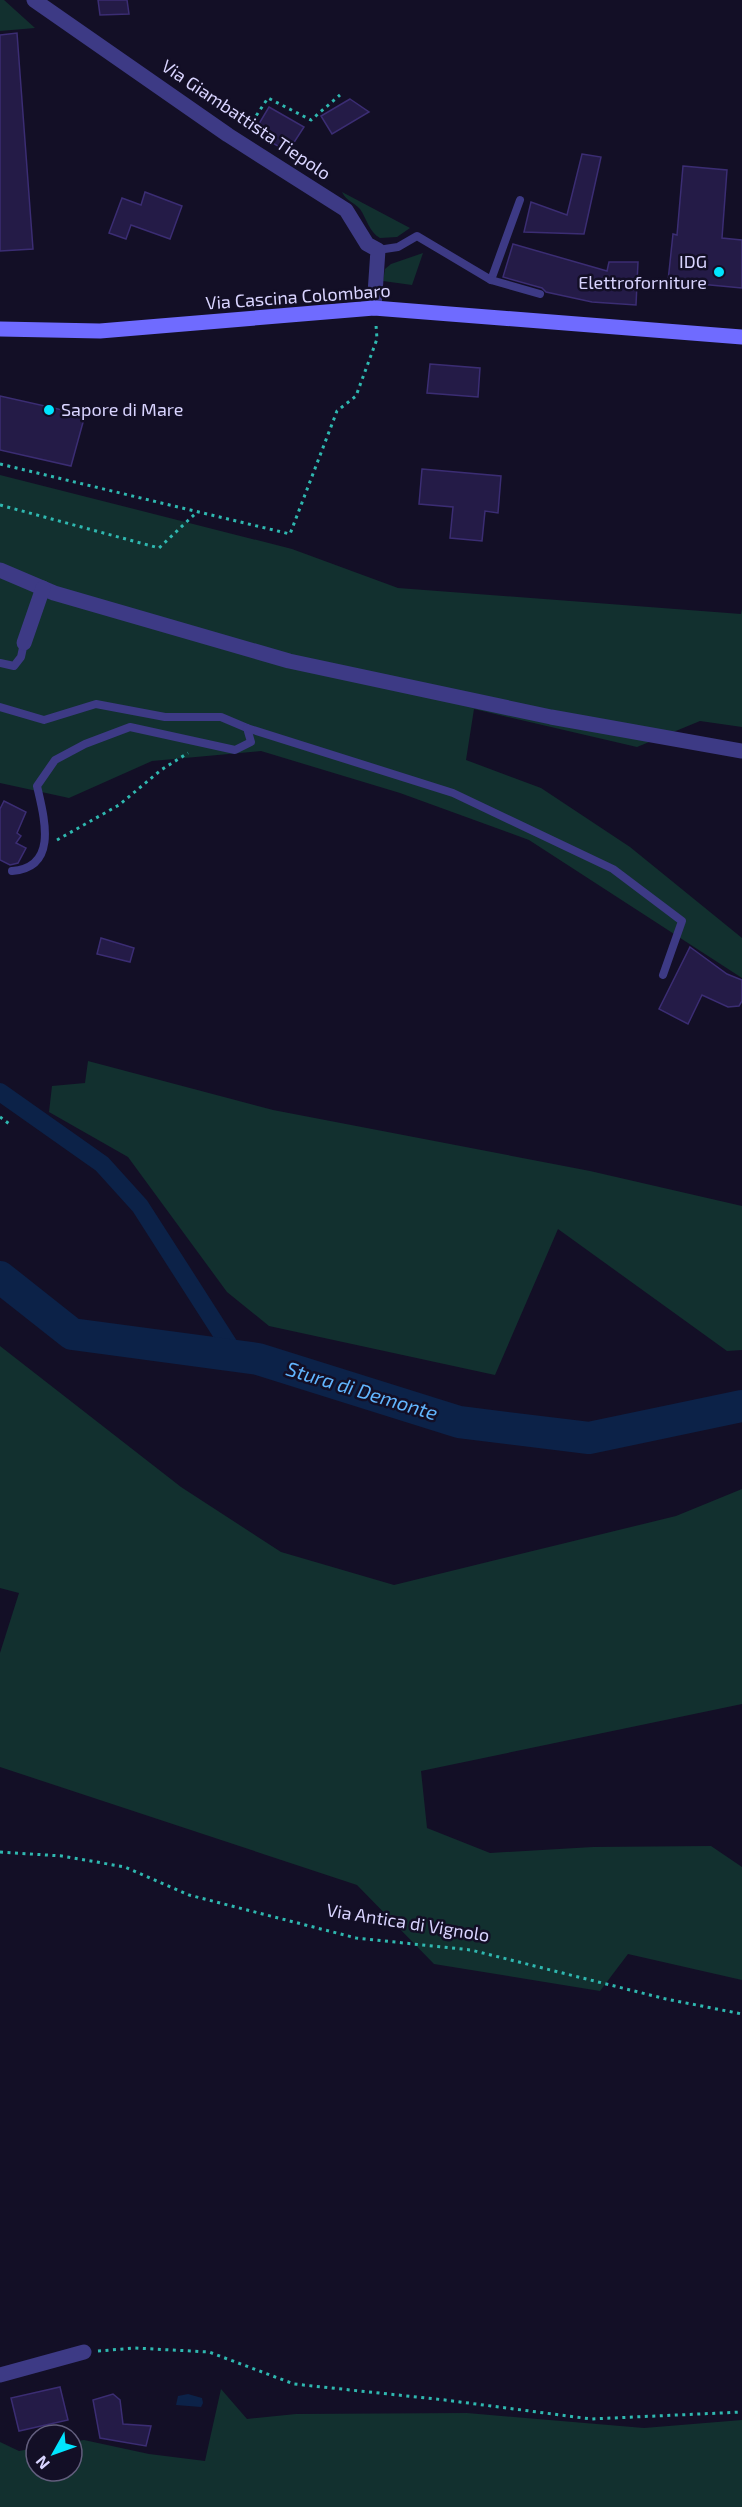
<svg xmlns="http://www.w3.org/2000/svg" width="742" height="2507" font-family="'Exo 2',sans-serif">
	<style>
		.green { fill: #12302f }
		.water { fill: #0c2248 }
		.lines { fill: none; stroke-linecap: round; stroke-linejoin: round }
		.canal { stroke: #0c2248; stroke-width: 18 }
		.river { stroke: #0c2248; stroke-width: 32 }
		.building { fill: #241b47; stroke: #3b2d73; stroke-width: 1.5 }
		.path { stroke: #2fb8b0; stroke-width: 3; stroke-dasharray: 3 4.5; stroke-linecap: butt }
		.lane { stroke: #3d3a85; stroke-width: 8 }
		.street { stroke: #3d3a85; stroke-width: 15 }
		.secondary { stroke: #6f6bff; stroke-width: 15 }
		.poi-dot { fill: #00e5ff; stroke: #130f26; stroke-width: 2 }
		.labels { text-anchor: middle; stroke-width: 5; stroke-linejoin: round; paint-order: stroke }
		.street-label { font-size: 18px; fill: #d9d4ff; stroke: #130f26 }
		.poi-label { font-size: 18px; fill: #d9d4ff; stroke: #130f26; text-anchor: end }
		.water-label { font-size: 20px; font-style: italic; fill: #62b6ff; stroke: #130f26 }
	</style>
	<rect width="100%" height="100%" fill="#130f26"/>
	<!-- green -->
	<g class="green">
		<polygon points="0,0 4,0 35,28 0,31"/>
		<path d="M342,192L410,228L397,237L380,238C369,232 367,219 360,209C354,202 346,201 342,192Z"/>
		<polygon points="423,253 412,285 383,281 385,269 391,264"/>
		<polygon points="0,475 292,549 398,588 741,614 742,609 742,727 700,721 637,747 474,709 466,760 541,788 630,847 742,938 742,978 529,840 400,793 261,751 152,761 69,798 0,783"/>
		<polygon points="88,1061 273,1110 590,1171 742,1206 742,1350 727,1351 558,1229 495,1375 269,1326 227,1292 128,1157 49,1112 52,1086 85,1083"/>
		<polygon points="0,1346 181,1487 281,1552 394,1585 676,1516 742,1489 742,1704 421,1771 427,1828 490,1853 593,1847 711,1846 742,1867 742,1980 628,1954 600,1991 434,1964 357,1885 0,1767 0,1653 19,1593 0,1588"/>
		<polygon points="221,2389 247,2419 296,2414 467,2413 644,2428 742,2420 742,2507 0,2507 0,2442 19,2451 36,2448 36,2471 72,2471 72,2442 84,2440 149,2454 205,2461"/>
	</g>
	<!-- water -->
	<polygon class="water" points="188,2394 202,2398 203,2403 201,2407 176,2405 178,2396"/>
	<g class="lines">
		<!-- canal -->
		<polyline class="canal" points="0,1092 102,1164 140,1206 236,1356"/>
		<!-- river -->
		<polyline class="river" points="0,1277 72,1334 258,1359 459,1422 589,1438 742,1406"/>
	</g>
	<!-- building -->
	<g class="building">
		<polygon points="98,0 127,0 129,14 100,15"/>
		<polygon points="17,33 33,249 0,251 0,35"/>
		<polygon points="350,99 369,112 332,134 321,116"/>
		<polygon points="269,107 304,127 293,144 286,139 281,148 254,132"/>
		<polygon points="582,154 601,157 584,234 524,232 531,202 567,215"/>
		<polygon points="683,166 727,170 722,238 742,240 742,288 668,281 673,234 677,235"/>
		<polygon points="145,192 182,206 170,239 131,225 126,239 109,233 122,198 141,205"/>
		<polygon points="513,244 607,271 609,262 638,262 636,305 592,302 546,292 542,288 503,277"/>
		<polygon points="430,364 480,368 478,397 427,393"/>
		<polygon points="0,396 85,415 71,466 0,450"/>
		<polygon points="422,469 501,476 498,513 485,511 482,541 450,538 453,507 419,504"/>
		<polygon points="4,801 26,812 17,833 21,836 16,843 26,848 18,863 10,865 0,860 0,809"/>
		<polygon points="101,938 134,948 130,962 97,954"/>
		<polygon points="690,947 727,974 742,980 742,1001 739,1006 728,1007 702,995 688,1024 659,1009"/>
		<polygon points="60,2387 68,2420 19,2431 11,2398"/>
		<polygon points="113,2394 120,2400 123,2424 151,2426 146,2446 100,2438 93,2400"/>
	</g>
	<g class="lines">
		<!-- path -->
		<g class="path">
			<polyline points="248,128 268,98 311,120 340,95"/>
			<polyline points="0,464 290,534 337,411 356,396 377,339 376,325"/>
			<polyline points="0,505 159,548 197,512"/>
			<polyline points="57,840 119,805 161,770 188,753"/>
			<polyline points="0,1117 12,1126"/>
			<polyline points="0,1852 62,1856 125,1867 189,1895 356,1938 471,1950 666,1999 742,2014"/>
			<polyline points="98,2351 135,2348 209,2352 294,2384 445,2400 591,2419 742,2412"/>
		</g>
		<!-- lane -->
		<g class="lane">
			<polyline points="378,250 398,247 417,236 491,280 520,200"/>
			<polyline points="491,280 540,294"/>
			<polyline points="0,663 14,666 21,657 24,643"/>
			<path d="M0,707L44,720L96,704L165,717H221L247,728L251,742L235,750L130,727L85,744L55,760L37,786C44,817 59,868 12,871"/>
			<polyline points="247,728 453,793 613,869 682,921 663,975"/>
		</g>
		<!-- street -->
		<g class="street">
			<polyline points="34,0 228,135 346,210 367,244 378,250 374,308"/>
			<polyline points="0,570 54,593 289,661 551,717 742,751"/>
			<polyline points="24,643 43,588"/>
			<polyline points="0,2375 84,2352"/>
		</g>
		<!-- secondary -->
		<polyline class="secondary" points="0,329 100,331 374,308 742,337"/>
	</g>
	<!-- markers -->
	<g class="poi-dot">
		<circle cx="719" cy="272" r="6"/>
		<circle cx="49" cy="410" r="6"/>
	</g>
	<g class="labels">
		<!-- street labels -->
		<g class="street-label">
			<text transform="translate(246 120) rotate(34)" y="6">Via Giambattista Tiepolo</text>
			<text transform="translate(298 297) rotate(-4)" y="6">Via Cascina Colombaro</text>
			<text transform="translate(408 1923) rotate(9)" y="6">Via Antica di Vignolo</text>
		</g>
		<!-- poi labels -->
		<g class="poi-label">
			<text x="707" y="268">IDG<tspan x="707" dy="21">Elettroforniture</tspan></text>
			<text x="61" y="416" text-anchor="start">Sapore di Mare</text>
		</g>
		<!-- water labels -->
		<g class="water-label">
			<text transform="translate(362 1391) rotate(17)" y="7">Stura di Demonte</text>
		</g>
	</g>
	<!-- north arrow -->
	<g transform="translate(54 2453) rotate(230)"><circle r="28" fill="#130f26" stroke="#625e7d" stroke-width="1.5"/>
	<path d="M0-4.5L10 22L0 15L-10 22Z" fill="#00e5ff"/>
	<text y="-9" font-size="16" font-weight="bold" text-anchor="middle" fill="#d9d4ff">N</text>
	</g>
</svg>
